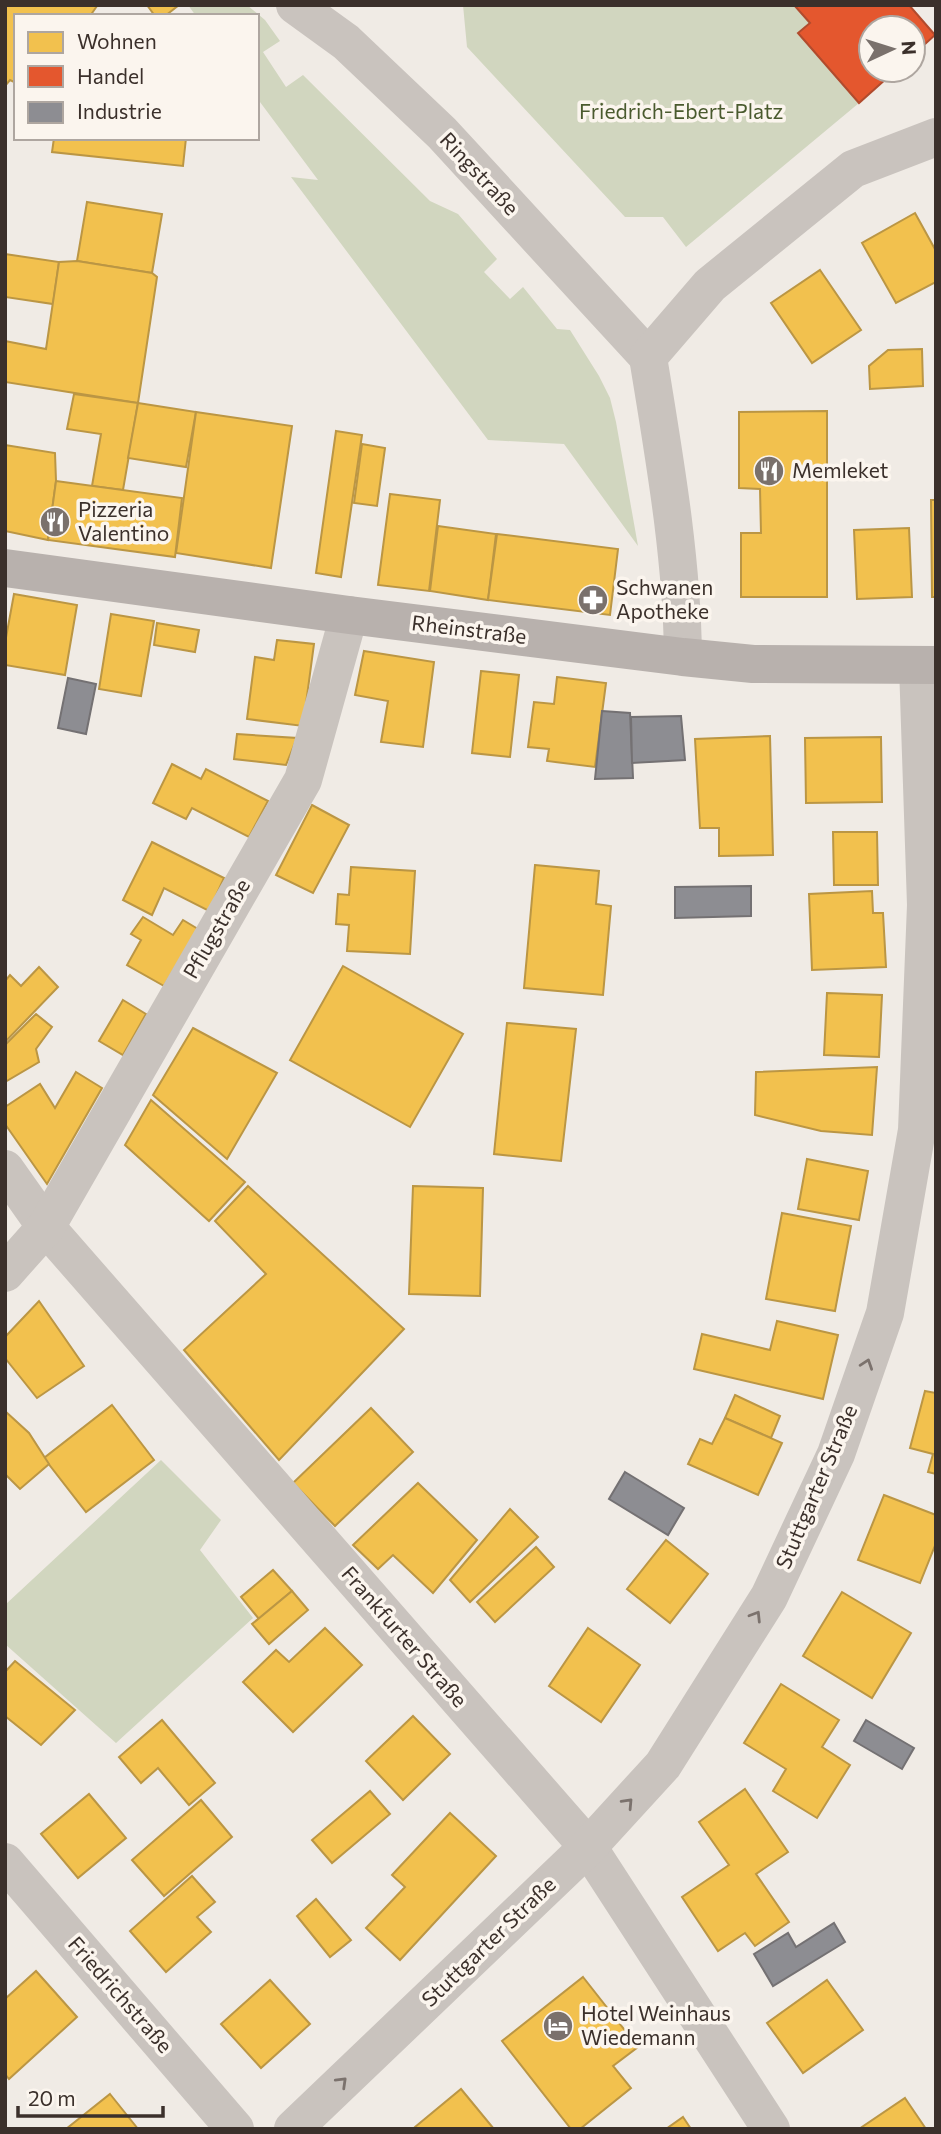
<svg xmlns="http://www.w3.org/2000/svg" width="941" height="2134" font-family="Commissioner,sans-serif">
	<style>
		.green { fill: #d1d6bf }
		.homes { fill: #f2c14e; stroke: #bb9644; stroke-width: 2 }
		.shops { fill: #e4572e; stroke: #b14b2d; stroke-width: 2 }
		.industry { fill: #8d8d92; stroke: #747173; stroke-width: 2 }
		.lines { fill: none; stroke-linecap: round; stroke-linejoin: round }
		.minor { stroke: #c9c3be; stroke-width: 38 }
		.major { stroke: #b8b1ad; stroke-width: 38 }
		.oneway { stroke: #7b726d }
		.labels { text-anchor: middle; stroke-width: 7; stroke-linejoin: round; paint-order: stroke }
		.park-label { font-size: 21px; fill: #4a5a2e; stroke: #fbf5ee }
		.street-label { font-size: 21px; fill: #3b302b; stroke: #fbf5ee }
		.poi-label { font-size: 21px; fill: #3b302b; stroke: #fbf5ee; text-anchor: start }
	</style>
	<rect width="100%" height="100%" fill="#f0ebe5"/>
	<!-- green -->
	<g class="green">
		<polygon points="188,5 247,5 265,20 280,41 263,52 286,87 303,75 430,201 458,214 497,259 484,272 510,299 523,287 557,329 570,330 599,376 610,398 616,422 638,546 564,444 488,440 291,177 318,180 257,98 257,16 196,16"/>
		<polygon points="463,5 794,5 810,23 798,33 859,103 686,247 663,217 625,217 467,47"/>
		<polygon points="161,1460 221,1520 200,1550 253,1618 116,1743 5,1644 5,1605"/>
	</g>
	<!-- homes -->
	<g class="homes">
		<polygon points="5,5 95,5 97,6 90,16 16,16 16,83 10,80 5,86"/>
		<polygon points="147,5 179,5 165,16 155,16"/>
		<polygon points="54,138 186,138 183,166 52,152"/>
		<polygon points="87,202 162,214 152,273 77,261"/>
		<polygon points="915,213 936,251 936,282 896,303 862,243"/>
		<polygon points="5,254 59,262 53,304 5,297"/>
		<polygon points="77,261 152,273 157,277 138,403 5,382 5,341 46,349 59,262"/>
		<polygon points="820,270 861,330 812,363 771,303"/>
		<polygon points="922,349 923,386 870,389 869,366 888,350"/>
		<polygon points="74,394 138,403 123,490 92,486 101,434 67,429"/>
		<polygon points="138,403 196,412 186,467 128,458"/>
		<polygon points="827,411 827,597 741,597 741,533 761,533 760,489 739,488 739,412"/>
		<polygon points="196,412 292,426 271,568 176,553"/>
		<polygon points="336,431 362,435 341,577 316,573"/>
		<polygon points="362,444 385,448 377,506 354,503"/>
		<polygon points="5,445 55,453 56,481 48,540 5,531"/>
		<polygon points="56,481 182,498 175,557 48,540"/>
		<polygon points="390,494 440,500 429,591 378,585"/>
		<polygon points="931,500 936,500 936,597 932,597"/>
		<polygon points="438,526 496,534 488,600 430,591"/>
		<polygon points="909,528 912,597 857,599 854,530"/>
		<polygon points="497,534 618,549 610,615 488,600"/>
		<polygon points="14,594 77,605 65,675 5,665 5,643"/>
		<polygon points="111,614 154,621 141,696 99,689"/>
		<polygon points="157,623 199,630 195,652 154,645"/>
		<polygon points="277,640 314,644 303,726 247,719 255,657 274,660"/>
		<polygon points="364,651 434,662 423,747 381,742 388,701 355,695"/>
		<polygon points="481,671 519,675 510,757 472,753"/>
		<polygon points="557,677 606,683 595,767 547,761 549,749 528,747 534,702 554,704"/>
		<polygon points="237,734 297,738 286,765 234,759"/>
		<polygon points="770,736 773,855 719,856 719,828 700,828 695,739"/>
		<polygon points="881,737 882,802 806,803 805,738"/>
		<polygon points="172,764 201,779 206,769 268,801 249,837 192,808 186,819 153,803"/>
		<polygon points="312,805 349,825 313,893 276,875"/>
		<polygon points="833,832 877,832 878,885 834,885"/>
		<polygon points="152,842 224,878 209,911 164,888 152,915 123,900"/>
		<polygon points="535,865 599,871 596,904 611,906 603,995 524,988"/>
		<polygon points="351,867 415,871 410,954 347,951 349,925 336,924 338,894 349,895"/>
		<polygon points="872,891 873,913 883,913 886,967 812,970 809,894"/>
		<polygon points="143,917 173,935 183,920 198,929 164,986 127,965 141,940 131,934"/>
		<polygon points="343,966 463,1034 410,1127 290,1060"/>
		<polygon points="39,967 58,987 5,1042 5,981 10,975 21,986"/>
		<polygon points="827,993 882,995 879,1057 824,1055"/>
		<polygon points="123,1000 146,1014 123,1055 99,1041"/>
		<polygon points="36,1014 52,1027 36,1049 39,1062 5,1082 5,1045"/>
		<polygon points="507,1023 576,1029 561,1161 494,1154"/>
		<polygon points="193,1028 277,1073 227,1159 153,1095"/>
		<polygon points="877,1067 872,1135 821,1131 755,1115 756,1072"/>
		<polygon points="76,1072 102,1088 47,1184 5,1124 5,1107 40,1084 55,1108"/>
		<polygon points="151,1100 245,1182 209,1221 125,1145"/>
		<polygon points="807,1159 868,1171 859,1220 798,1209"/>
		<polygon points="248,1186 404,1329 279,1460 184,1350 266,1274 215,1221"/>
		<polygon points="413,1186 483,1188 480,1296 409,1294"/>
		<polygon points="782,1213 851,1226 835,1311 766,1299"/>
		<polygon points="39,1301 84,1366 37,1398 5,1358 5,1337"/>
		<polygon points="777,1321 838,1335 823,1399 694,1369 702,1334 770,1350"/>
		<polygon points="925,1391 936,1393 936,1474 928,1472 933,1454 910,1448"/>
		<polygon points="735,1395 780,1416 771,1438 725,1418"/>
		<polygon points="112,1405 154,1460 86,1512 44,1458"/>
		<polygon points="371,1408 413,1452 335,1526 293,1483"/>
		<polygon points="5,1411 29,1433 49,1464 20,1489 5,1474"/>
		<polygon points="725,1418 782,1443 758,1495 688,1464 700,1439 712,1444"/>
		<polygon points="418,1483 477,1540 433,1593 393,1555 378,1569 353,1545"/>
		<polygon points="884,1495 936,1515 936,1543 920,1583 858,1560"/>
		<polygon points="510,1509 538,1537 470,1602 450,1580"/>
		<polygon points="666,1540 708,1574 670,1623 627,1589"/>
		<polygon points="536,1547 554,1567 495,1622 477,1602"/>
		<polygon points="273,1570 292,1591 259,1619 241,1597"/>
		<polygon points="292,1591 308,1610 269,1644 252,1624"/>
		<polygon points="842,1592 911,1633 872,1698 803,1656"/>
		<polygon points="325,1628 362,1665 293,1732 243,1682 276,1650 289,1662"/>
		<polygon points="588,1628 640,1665 601,1722 549,1686"/>
		<polygon points="15,1661 75,1710 41,1745 5,1716 5,1672"/>
		<polygon points="781,1684 839,1720 822,1747 850,1765 817,1818 773,1791 786,1769 744,1743"/>
		<polygon points="413,1716 450,1754 403,1800 366,1761"/>
		<polygon points="162,1720 215,1783 189,1805 158,1768 141,1783 119,1757"/>
		<polygon points="745,1789 788,1852 756,1874 789,1922 755,1946 745,1933 718,1951 682,1897 729,1865 699,1822"/>
		<polygon points="370,1791 390,1814 332,1863 312,1840"/>
		<polygon points="89,1794 126,1838 78,1878 41,1834"/>
		<polygon points="201,1800 232,1837 164,1896 132,1860"/>
		<polygon points="450,1813 496,1856 400,1960 366,1928 405,1887 392,1875"/>
		<polygon points="192,1876 215,1902 197,1917 211,1932 166,1972 130,1931"/>
		<polygon points="316,1899 351,1940 330,1957 297,1916"/>
		<polygon points="36,1971 77,2017 9,2079 5,2074 5,1999"/>
		<polygon points="583,1977 638,2047 613,2066 631,2088 580,2129 571,2129 502,2041"/>
		<polygon points="270,1980 310,2024 261,2068 221,2024"/>
		<polygon points="827,1980 863,2030 803,2073 767,2023"/>
		<polygon points="461,2089 494,2129 416,2129 415,2127"/>
		<polygon points="110,2094 138,2129 66,2129"/>
		<polygon points="905,2098 926,2129 859,2129"/>
		<polygon points="683,2117 691,2129 666,2129"/>
	</g>
	<!-- shops -->
	<polygon class="shops" points="794,5 909,5 935,35 913,55 913,28 871,28 871,70 896,70 859,103 798,33 810,23"/>
	<!-- industry -->
	<g class="industry">
		<polygon points="68,678 96,684 86,734 58,728"/>
		<polygon points="602,711 630,713 633,778 595,779"/>
		<polygon points="681,716 685,760 632,763 631,717"/>
		<polygon points="751,886 751,916 675,918 675,887"/>
		<polygon points="625,1472 684,1508 668,1535 609,1499"/>
		<polygon points="866,1720 914,1748 902,1769 854,1741"/>
		<polygon points="834,1923 845,1942 773,1986 754,1954 788,1933 796,1947"/>
	</g>
	<g class="lines">
		<!-- minor -->
		<g class="minor">
			<polyline points="295,5 346,42 442,133 648,357"/>
			<path d="M683,657C682,556 664,456 648,357L710,285L853,169L936,137"/>
			<polyline points="5,1169 46,1227 588,1847 771,2129"/>
			<polyline points="5,1273 46,1227 303,780 349,615"/>
			<polyline points="5,1862 235,2129"/>
			<polyline points="293,2129 588,1847 663,1765 769,1597 836,1454 885,1313 917,1130 926,905 918,665"/>
		</g>
		<!-- major -->
		<polyline class="major" points="5,568 349,615 683,657 753,664 936,665"/>
	</g>
	<!-- one-way arrows -->
	<defs><path id="oneway-chevron" d="M-2-3.5L2.5 0L-2 3.5" fill="none" stroke-width="1.6" stroke-linecap="round" stroke-linejoin="round" transform="scale(1.75)"/></defs>
	<g class="oneway">
		<use href="#oneway-chevron" transform="translate(867 1364) rotate(-71)"/>
		<use href="#oneway-chevron" transform="translate(756 1616) rotate(-58)"/>
		<use href="#oneway-chevron" transform="translate(628 1803) rotate(-47)"/>
		<use href="#oneway-chevron" transform="translate(342 2082) rotate(-44)"/>
	</g>
	<!-- icons -->
	<defs>
		<g id="restaurant-disc" transform="scale(1.575)"><circle r="9.5" fill="#7a716c" stroke="#fbf5ee"/><path d="M-5-6h1v4h1v-4h1v4h1v-4h1v5L-1.5 .5V6h-2V.5L-5-1ZM5-6V6H3V1.5H1.5Q1.5-4 5-6Z" fill="#fff"/></g>
		<g id="pharmacy-disc" transform="scale(1.575)"><circle r="9.5" fill="#7a716c" stroke="#fbf5ee"/><path d="M-2-6h4v4h4v4h-4v4h-4v-4h-4v-4h4Z" fill="#fff"/></g>
		<g id="hotel-disc" transform="scale(1.575)"><circle r="9.5" fill="#7a716c" stroke="#fbf5ee"/><path d="M-6-4.5h1.5V1H6V5H4.5V3h-9V5H-6ZM-4 0a1.8 1.8 0 1 1 3.6 0ZM.5 0V-2.5h3Q6-2.5 6 0Z" fill="#fff"/></g>
	</defs>
	<g fill-rule="evenodd">
		<use href="#restaurant-disc" x="769" y="471"/>
		<use href="#restaurant-disc" x="55" y="522"/>
		<use href="#pharmacy-disc" x="593" y="600"/>
		<use href="#hotel-disc" x="558" y="2026"/>
	</g>
	<g class="labels">
		<!-- park labels -->
		<g class="park-label">
			<text x="681" y="119">Friedrich-Ebert-Platz</text>
		</g>
		<!-- street labels -->
		<g class="street-label">
			<text transform="translate(479 174) rotate(47)" y="7">Ringstraße</text>
			<text transform="translate(469 630) rotate(7)" y="7">Rheinstraße</text>
			<text transform="translate(217 929) rotate(-60)" y="7">Pflugstraße</text>
			<text transform="translate(817 1487) rotate(-67)" y="7">Stuttgarter Straße</text>
			<text transform="translate(404 1637) rotate(49)" y="7">Frankfurter Straße</text>
			<text transform="translate(489 1942) rotate(-44)" y="7">Stuttgarter Straße</text>
			<text transform="translate(120 1995) rotate(49)" y="7">Friedrichstraße</text>
		</g>
		<!-- poi labels -->
		<g class="poi-label">
			<text x="792" y="478">Memleket</text>
			<text x="78" y="517">Pizzeria<tspan x="78" dy="24">Valentino</tspan></text>
			<text x="616" y="595">Schwanen<tspan x="616" dy="24">Apotheke</tspan></text>
			<text x="581" y="2021">Hotel Weinhaus<tspan x="581" dy="24">Wiedemann</tspan></text>
		</g>
	</g>
	<!-- border -->
	<rect width="941" height="2134" fill="none" stroke="#3b302b" stroke-width="14"/>
	<!-- legend -->
	<rect x="14" y="14" width="245" height="126" fill="#fbf5ee" stroke="#aea6a0" stroke-width="2"/>
	<rect x="28" y="32" width="35" height="21" fill="#f2c14e" stroke="#aea6a0" stroke-width="2"/>
	<text x="77" y="49" font-size="21" fill="#3b302b">Wohnen</text>
	<rect x="28" y="66" width="35" height="21" fill="#e4572e" stroke="#aea6a0" stroke-width="2"/>
	<text x="77" y="84" font-size="21" fill="#3b302b">Handel</text>
	<rect x="28" y="102" width="35" height="21" fill="#8d8d92" stroke="#aea6a0" stroke-width="2"/>
	<text x="77" y="119" font-size="21" fill="#3b302b">Industrie</text>
	<!-- north arrow -->
	<g transform="translate(892 49) rotate(86)"><circle r="33" fill="#fbf5ee" stroke="#aea6a0" stroke-width="2"/>
	<path d="M0-5L12 26L0 18L-12 26Z" fill="#7a716c"/>
	<text y="-10" font-size="19" font-weight="bold" text-anchor="middle" fill="#3b302b">N</text>
	</g>
	<!-- scale -->
	<path d="M18 2106v10h145v-10" fill="none" stroke="#3b302b" stroke-width="3.5"/>
	<text x="28" y="2106" font-size="21" fill="#3b302b" stroke="#fbf5ee" stroke-width="5" paint-order="stroke">20 m</text>
</svg>
